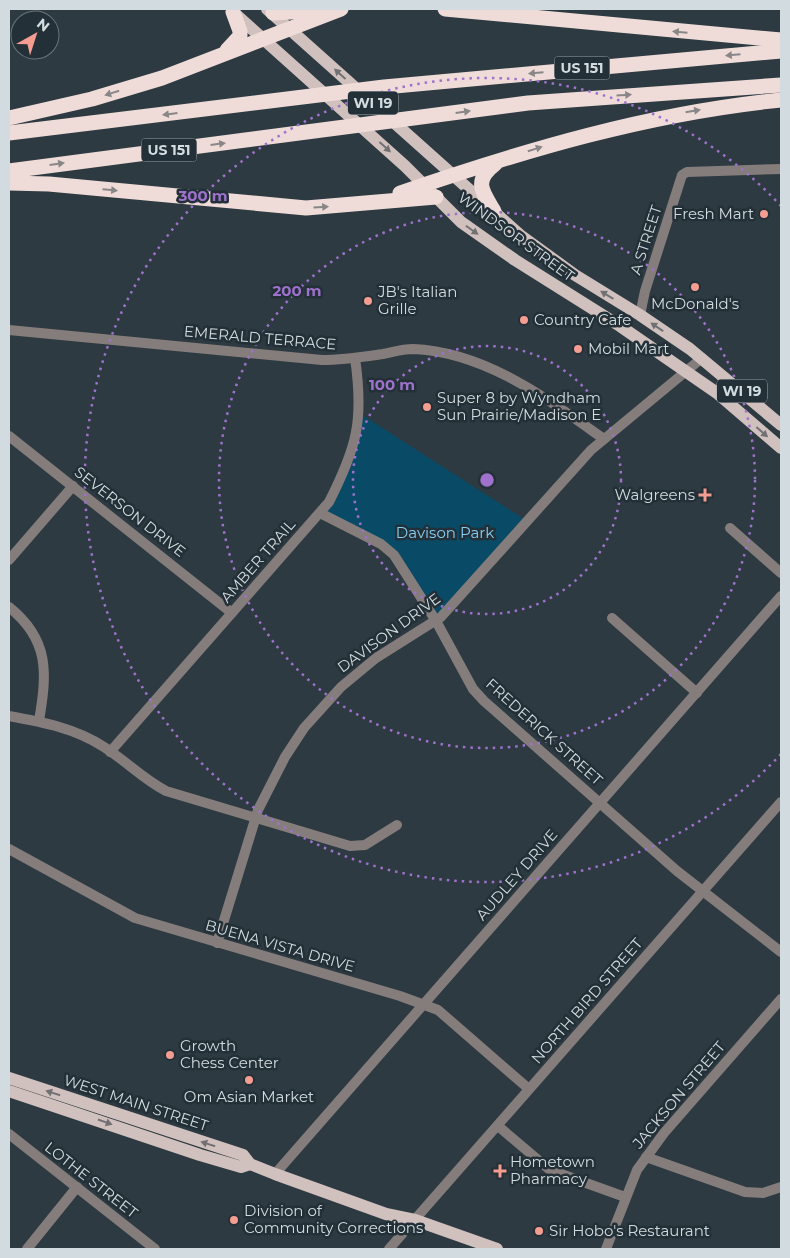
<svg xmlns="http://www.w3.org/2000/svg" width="790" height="1258" font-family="Montserrat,sans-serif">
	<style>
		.green { fill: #094b66 }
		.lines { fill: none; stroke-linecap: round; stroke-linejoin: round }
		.minor { stroke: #857d7b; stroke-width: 10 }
		.major { stroke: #d1c1be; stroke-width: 12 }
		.highway { stroke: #efdcd8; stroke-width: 15 }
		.oneway { fill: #898688 }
		.oneway2 { fill: #717174 }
		.ring { fill: none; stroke: #9e72cc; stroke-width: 2.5; stroke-dasharray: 2.5 5 }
		.poi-dot { fill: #f59d90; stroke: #233037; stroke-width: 2 }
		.labels { text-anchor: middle; stroke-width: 5; stroke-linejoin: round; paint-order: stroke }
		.shield { fill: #233037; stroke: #9ea8ad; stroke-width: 1 }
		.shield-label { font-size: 14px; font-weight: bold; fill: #d2dbdf }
		.poi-label { font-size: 15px; fill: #d2dbdf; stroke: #233037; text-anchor: start }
		.street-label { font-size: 15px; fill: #d2dbdf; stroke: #233037 }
		.park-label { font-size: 15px; fill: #87cef4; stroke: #233037 }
		.centre { fill: #9e72cc; stroke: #233037; stroke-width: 2.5 }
		.ring-label { font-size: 15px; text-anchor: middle; font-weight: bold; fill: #9e72cc; stroke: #233037; stroke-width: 5; stroke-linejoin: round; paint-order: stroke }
	</style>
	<rect width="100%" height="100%" fill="#2d3a41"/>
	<!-- green -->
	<polygon class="green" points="359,413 527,521 436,621 394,555 320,513 329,502"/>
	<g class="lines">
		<!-- minor -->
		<g class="minor">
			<polyline points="640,315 645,291 682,175 687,172 781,169"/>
			<path d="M9,330L322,360C343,360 362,357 383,354C393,352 403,349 413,349C486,352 547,399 604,439"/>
			<polyline points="9,436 232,613"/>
			<polyline points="320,513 381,544 394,555 436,621 473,689 484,701 677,871 781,952"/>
			<polyline points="730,528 781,573"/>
			<polyline points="9,560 73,486"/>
			<path d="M9,607C50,640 47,673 39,721"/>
			<polyline points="612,618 697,693"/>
			<path d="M9,716C42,722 75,728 104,747C126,761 143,779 166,791L350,846L365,845L397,825"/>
			<path d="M110,752L329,502C357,447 364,420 355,358"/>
			<polyline points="9,849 135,918 400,996 438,1010 529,1089"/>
			<polyline points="217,943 258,810 285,757 304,728 341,687 376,658 441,617 591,450 702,358"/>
			<polyline points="498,1126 550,1170 625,1197"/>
			<polyline points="9,1134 155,1249"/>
			<polyline points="646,1157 745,1192 763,1193 781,1187"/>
			<polyline points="275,1174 781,596"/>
			<polyline points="27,1249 77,1187"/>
			<polyline points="389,1249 781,802"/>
			<polyline points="606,1249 637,1170 664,1133 781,999"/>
		</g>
		<!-- major -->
		<g class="major">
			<polyline points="267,9 520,235 575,275 640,315 690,349 781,425"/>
			<polyline points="233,12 405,166 461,222 515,260 620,326 717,393 781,448"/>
			<polyline points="9,1078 243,1155 250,1164 275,1174 386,1214 415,1220 497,1249"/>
			<polyline points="9,1091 200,1155 241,1167 250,1164"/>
		</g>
		<!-- highway -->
		<g class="highway">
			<polyline points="445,9 781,40"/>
			<polyline points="273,13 328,10"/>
			<polyline points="227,50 240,36 240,31 233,12"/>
			<polyline points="9,118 92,99 162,78 341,9"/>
			<polyline points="9,133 384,87 781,51"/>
			<polyline points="9,171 528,103 781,85"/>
			<polyline points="9,183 49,184 306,208 436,197"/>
			<path d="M400,193C525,150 650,113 781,100"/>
			<path d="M494,211C482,191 473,181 495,164"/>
		</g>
	</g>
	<!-- one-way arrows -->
	<defs><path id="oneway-solid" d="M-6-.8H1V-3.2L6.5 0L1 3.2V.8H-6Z" transform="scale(1.25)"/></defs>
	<g class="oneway">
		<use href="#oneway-solid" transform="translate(680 32) rotate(-175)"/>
		<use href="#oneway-solid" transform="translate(733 55) rotate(175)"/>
		<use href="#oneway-solid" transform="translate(536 73) rotate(175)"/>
		<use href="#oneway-solid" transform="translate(112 93) rotate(163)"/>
		<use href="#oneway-solid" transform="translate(624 95) rotate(-4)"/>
		<use href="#oneway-solid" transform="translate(693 111) rotate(-9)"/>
		<use href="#oneway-solid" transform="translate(463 112) rotate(-8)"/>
		<use href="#oneway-solid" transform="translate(170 114) rotate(173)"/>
		<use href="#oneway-solid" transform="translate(218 144) rotate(-7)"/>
		<use href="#oneway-solid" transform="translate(535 149) rotate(-17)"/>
		<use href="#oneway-solid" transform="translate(57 164) rotate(-8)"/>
		<use href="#oneway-solid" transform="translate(110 190) rotate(5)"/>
		<use href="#oneway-solid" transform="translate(321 207) rotate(-4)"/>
	</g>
	<g class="oneway2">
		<use href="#oneway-solid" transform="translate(340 74) rotate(-138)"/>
		<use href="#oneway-solid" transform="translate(385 147) rotate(42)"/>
		<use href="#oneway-solid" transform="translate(472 230) rotate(35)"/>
		<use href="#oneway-solid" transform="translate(607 295) rotate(-149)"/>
		<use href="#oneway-solid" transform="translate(657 327) rotate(-146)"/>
		<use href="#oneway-solid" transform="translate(762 432) rotate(41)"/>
		<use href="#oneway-solid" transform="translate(53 1093) rotate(-162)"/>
		<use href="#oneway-solid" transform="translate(105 1122) rotate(19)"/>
		<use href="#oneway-solid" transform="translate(208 1144) rotate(-162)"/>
	</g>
	<!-- distance rings -->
	<g class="ring">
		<circle cx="487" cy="480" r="134"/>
		<circle cx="487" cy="480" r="268"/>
		<path d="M781 754A402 402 0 1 1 781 206"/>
	</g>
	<!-- markers -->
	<g class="poi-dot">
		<circle cx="764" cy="214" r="5"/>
		<circle cx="695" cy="287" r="5"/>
		<circle cx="368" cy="301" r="5"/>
		<circle cx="524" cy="320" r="5"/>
		<circle cx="578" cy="349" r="5"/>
		<circle cx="427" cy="407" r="5"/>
		<path d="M702.5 487.5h5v5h5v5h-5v5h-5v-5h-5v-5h5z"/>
		<circle cx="170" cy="1055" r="5"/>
		<circle cx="249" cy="1080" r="5"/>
		<path d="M497.5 1163.5h5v5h5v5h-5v5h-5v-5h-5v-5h5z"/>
		<circle cx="234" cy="1220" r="5"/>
		<circle cx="539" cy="1231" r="5"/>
	</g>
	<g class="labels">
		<!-- shield labels -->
		<g class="shield">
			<rect x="554.5" y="56.5" width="55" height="23" rx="4"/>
			<rect x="348" y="91.5" width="50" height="23" rx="4"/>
			<rect x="141.5" y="138.5" width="55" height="23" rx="4"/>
			<rect x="717" y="379.5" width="50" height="23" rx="4"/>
		</g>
		<g class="shield-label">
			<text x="582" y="73">US 151</text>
			<text x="373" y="108">WI 19</text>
			<text x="169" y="155">US 151</text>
			<text x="742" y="396">WI 19</text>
		</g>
		<!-- poi labels -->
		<g class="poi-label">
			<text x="754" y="219" text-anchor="end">Fresh Mart</text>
			<text x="378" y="297">JB's Italian<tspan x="378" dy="17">Grille</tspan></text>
			<text x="695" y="309" text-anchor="middle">McDonald's</text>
			<text x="534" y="325">Country Cafe</text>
			<text x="588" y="354">Mobil Mart</text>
			<text x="437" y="403">Super 8 by Wyndham<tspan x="437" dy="17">Sun Prairie/Madison E</tspan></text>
			<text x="695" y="500" text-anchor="end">Walgreens</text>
			<text x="180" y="1051">Growth<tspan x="180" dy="17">Chess Center</tspan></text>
			<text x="249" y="1102" text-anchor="middle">Om Asian Market</text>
			<text x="510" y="1167">Hometown<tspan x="510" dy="17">Pharmacy</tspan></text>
			<text x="244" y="1216">Division of<tspan x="244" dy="17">Community Corrections</tspan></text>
			<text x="549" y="1236">Sir Hobo's Restaurant</text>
		</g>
		<!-- street labels -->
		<g class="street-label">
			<text transform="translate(516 237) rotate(36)" y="5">WINDSOR STREET</text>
			<text transform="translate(646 240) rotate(-72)" y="5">A STREET</text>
			<text transform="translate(260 338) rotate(5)" y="5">EMERALD TERRACE</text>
			<text transform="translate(130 512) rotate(38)" y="5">SEVERSON DRIVE</text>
			<text transform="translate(258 561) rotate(-49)" y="5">AMBER TRAIL</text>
			<text transform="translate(389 633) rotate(-36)" y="5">DAVISON DRIVE</text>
			<text transform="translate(544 732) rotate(42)" y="5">FREDERICK STREET</text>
			<text transform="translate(517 875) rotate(-49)" y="5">AUDLEY DRIVE</text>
			<text transform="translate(280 946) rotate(16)" y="5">BUENA VISTA DRIVE</text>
			<text transform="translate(587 1001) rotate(-49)" y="5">NORTH BIRD STREET</text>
			<text transform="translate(679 1095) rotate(-50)" y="5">JACKSON STREET</text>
			<text transform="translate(136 1103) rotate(18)" y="5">WEST MAIN STREET</text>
			<text transform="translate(91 1180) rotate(38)" y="5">LOTHE STREET</text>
		</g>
		<!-- park labels -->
		<g class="park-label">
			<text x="445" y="538">Davison Park</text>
		</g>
	</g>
	<circle cx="487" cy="480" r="8" class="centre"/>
	<g class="ring-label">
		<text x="203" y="201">300 m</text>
		<text x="297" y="296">200 m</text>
		<text x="392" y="390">100 m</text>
	</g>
	<!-- border -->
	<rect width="790" height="1258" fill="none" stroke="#d2dbdf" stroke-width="20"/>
	<!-- north arrow -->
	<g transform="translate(35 35) rotate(39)"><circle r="24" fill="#233037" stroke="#69747a"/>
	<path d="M0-4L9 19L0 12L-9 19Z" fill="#f59d90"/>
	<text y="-8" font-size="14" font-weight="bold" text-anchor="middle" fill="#d2dbdf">N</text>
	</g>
</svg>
